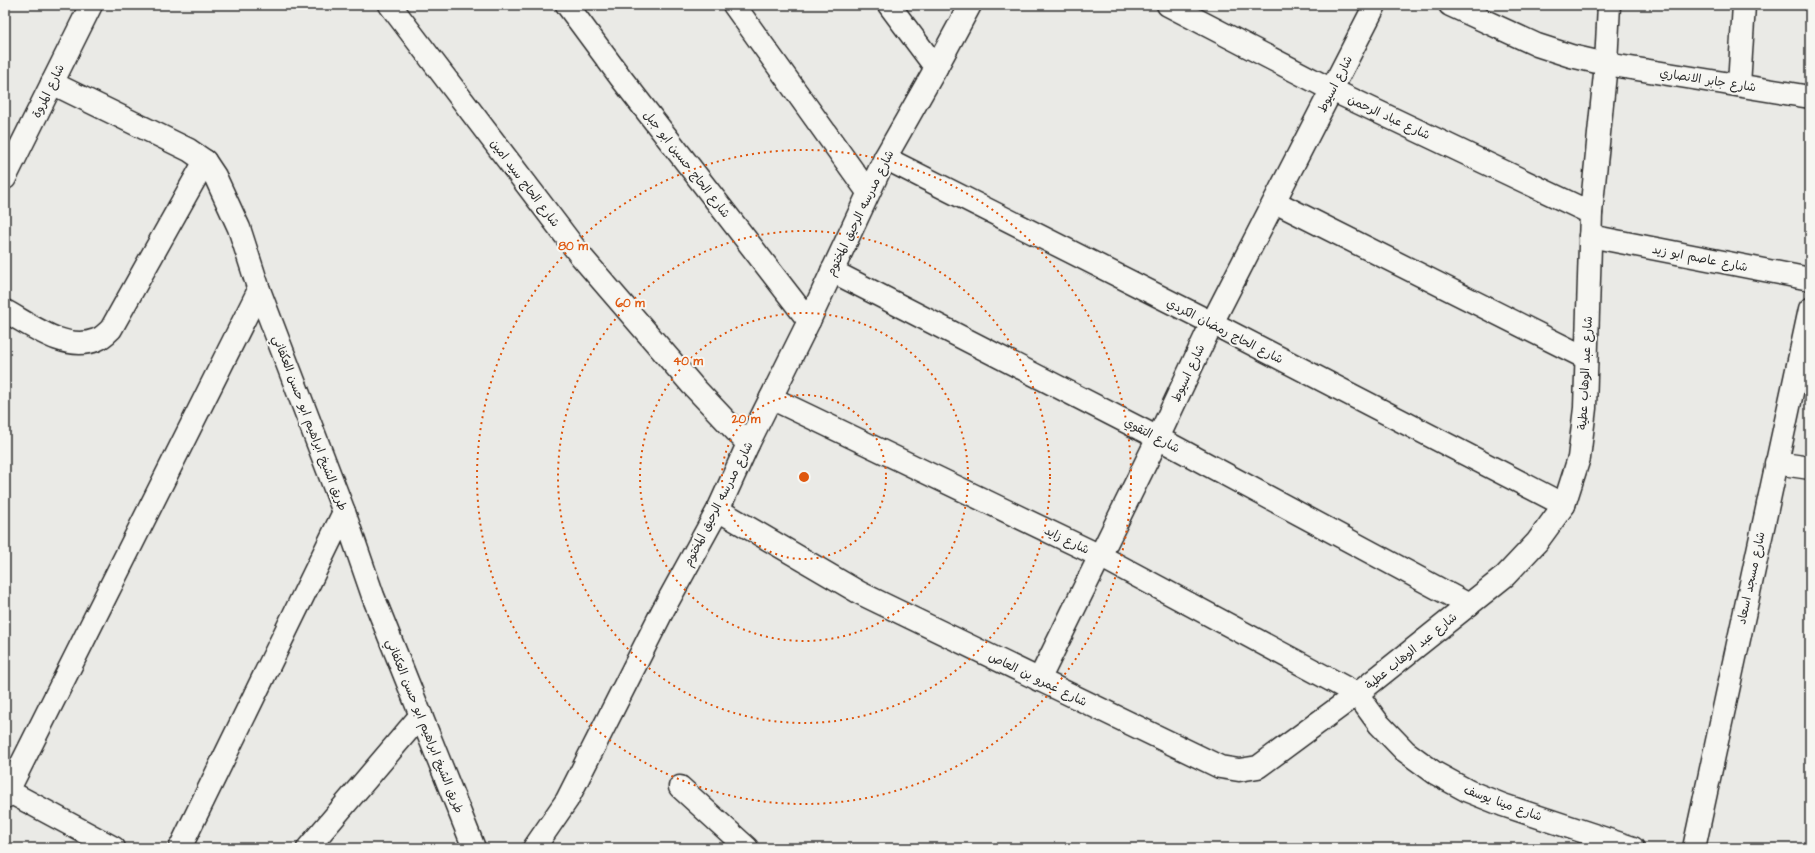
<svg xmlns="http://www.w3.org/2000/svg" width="1815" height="853" font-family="'Architects Daughter','Playpen Sans Arabic',sans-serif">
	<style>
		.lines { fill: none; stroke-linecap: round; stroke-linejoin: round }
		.street-casing { stroke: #2b2b2b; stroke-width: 25 }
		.street { stroke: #f6f6f2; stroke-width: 22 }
		.ring { fill: none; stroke: #df570e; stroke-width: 2; stroke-dasharray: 2 4 }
		.labels { text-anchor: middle; stroke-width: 4; stroke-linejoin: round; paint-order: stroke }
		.street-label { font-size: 12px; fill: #2b2b2b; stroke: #f6f6f2 }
		.centre { fill: #df570e; stroke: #f6f6f2; stroke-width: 2 }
		.ring-label { font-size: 12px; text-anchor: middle; font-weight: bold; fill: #df570e; stroke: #f6f6f2; stroke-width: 4; stroke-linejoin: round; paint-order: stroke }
	</style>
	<rect width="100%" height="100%" fill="#eaeae6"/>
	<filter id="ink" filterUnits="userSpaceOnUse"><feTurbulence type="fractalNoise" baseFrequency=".025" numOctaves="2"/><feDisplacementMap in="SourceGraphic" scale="8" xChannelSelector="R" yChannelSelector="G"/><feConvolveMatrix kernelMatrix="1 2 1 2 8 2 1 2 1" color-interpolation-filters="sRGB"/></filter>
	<g filter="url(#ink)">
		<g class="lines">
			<!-- street casing -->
			<g class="street-casing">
				<g id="street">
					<polyline points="390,5 580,255 692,385 748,444"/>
					<polyline points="567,5 621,78 809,321"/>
					<polyline points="734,5 868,192"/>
					<polyline points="889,5 936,68"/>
					<polyline points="1168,5 1332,90 1591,213"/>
					<polyline points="1450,5 1537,45 1571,56 1606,64 1810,97"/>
					<polyline points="52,83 189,150 205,161 215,176 239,228 259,290 344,512 373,596 474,848"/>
					<polyline points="1739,85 1744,5"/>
					<polyline points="885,158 1212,323 1564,505"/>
					<polyline points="5,178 91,5"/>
					<polyline points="1275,202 1586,358"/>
					<polyline points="1590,236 1810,279"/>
					<polyline points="832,271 1158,438 1469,605"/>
					<path d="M5,311C31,325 65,352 96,340C102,338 107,333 111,329L205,161"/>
					<polyline points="771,398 1100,556 1357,694 1379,724 1405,751 1435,773 1468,791 1503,805 1633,848"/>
					<polyline points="1776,463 1810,468"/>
					<polyline points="718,510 860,593 1220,767 1239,770 1258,767 1357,694 1505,576 1537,542 1564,505 1579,458 1585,408 1591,213 1606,64 1609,5"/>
					<polyline points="1039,680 1158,438 1212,323 1375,5"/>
					<polyline points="680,787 747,848"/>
					<polyline points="8,791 114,848"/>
					<polyline points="5,797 259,290"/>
					<polyline points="180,848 344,512"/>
					<polyline points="308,848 421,715"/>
					<polyline points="534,848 567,800 663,610 718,510 748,444 809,321 885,158 936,68 970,5"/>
					<polyline points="1694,848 1810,309"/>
				</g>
			</g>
			<!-- street -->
			<use href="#street" class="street"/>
		</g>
	</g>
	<!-- distance rings -->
	<g class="ring">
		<circle cx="804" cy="477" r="82"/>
		<circle cx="804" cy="477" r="164"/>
		<circle cx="804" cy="477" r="246"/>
		<circle cx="804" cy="477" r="327"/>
	</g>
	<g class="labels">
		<!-- street labels -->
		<g class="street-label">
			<text transform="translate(1708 80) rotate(9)" y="4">شارع جابر الانصاري</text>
			<text transform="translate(1335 84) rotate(-63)" y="4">شارع اسيوط</text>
			<text transform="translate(48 91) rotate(-64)" y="4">شارع المروة</text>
			<text transform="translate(1389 117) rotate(25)" y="4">شارع عباد الرحمن</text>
			<text transform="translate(687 164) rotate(52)" y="4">شارع الحاج حسين ابو جبل</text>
			<text transform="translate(525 183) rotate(53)" y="4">شارع الحاج سيد امين</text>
			<text transform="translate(860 213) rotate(-64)" y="4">شارع مدرسه الرحيق المختوم</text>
			<text transform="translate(1700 258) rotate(11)" y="4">شارع عاصم ابو زيد</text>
			<text transform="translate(1225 331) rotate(27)" y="4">شارع الحاج رمضان الكردي</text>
			<text transform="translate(1188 373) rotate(-65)" y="4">شارع اسيوط</text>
			<text transform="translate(1585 373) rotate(-87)" y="4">شارع عبد الوهاب عطية</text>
			<text transform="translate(310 423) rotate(69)" y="4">طريق الشيخ ابراهيم ابو حسن العكفاني</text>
			<text transform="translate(1152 435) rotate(28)" y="4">شارع التقوي</text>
			<text transform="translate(718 504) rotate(-63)" y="4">شارع مدرسه الرحيق المختوم</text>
			<text transform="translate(1067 540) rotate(26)" y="4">شارع زايد</text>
			<text transform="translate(1751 578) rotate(-78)" y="4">شارع مسجد اسعاد</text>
			<text transform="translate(1411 651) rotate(-39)" y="4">شارع عبد الوهاب عطية</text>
			<text transform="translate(1038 679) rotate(26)" y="4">شارع عمرو بن العاص</text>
			<text transform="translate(425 726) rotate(68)" y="4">طريق الشيخ ابراهيم ابو حسن العكفاني</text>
			<text transform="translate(1503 803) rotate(20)" y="4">شارع مينا يوسف</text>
		</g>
	</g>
	<circle cx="804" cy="477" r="6" class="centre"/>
	<g class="ring-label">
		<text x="573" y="250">80 m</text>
		<text x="630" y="307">60 m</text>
		<text x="688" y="365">40 m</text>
		<text x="746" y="423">20 m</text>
	</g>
	<!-- margin -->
	<rect width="1815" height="853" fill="none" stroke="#f6f6f2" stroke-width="20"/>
	<rect x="10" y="10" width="1795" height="833" fill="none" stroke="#2b2b2b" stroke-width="1.5" filter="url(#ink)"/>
</svg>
